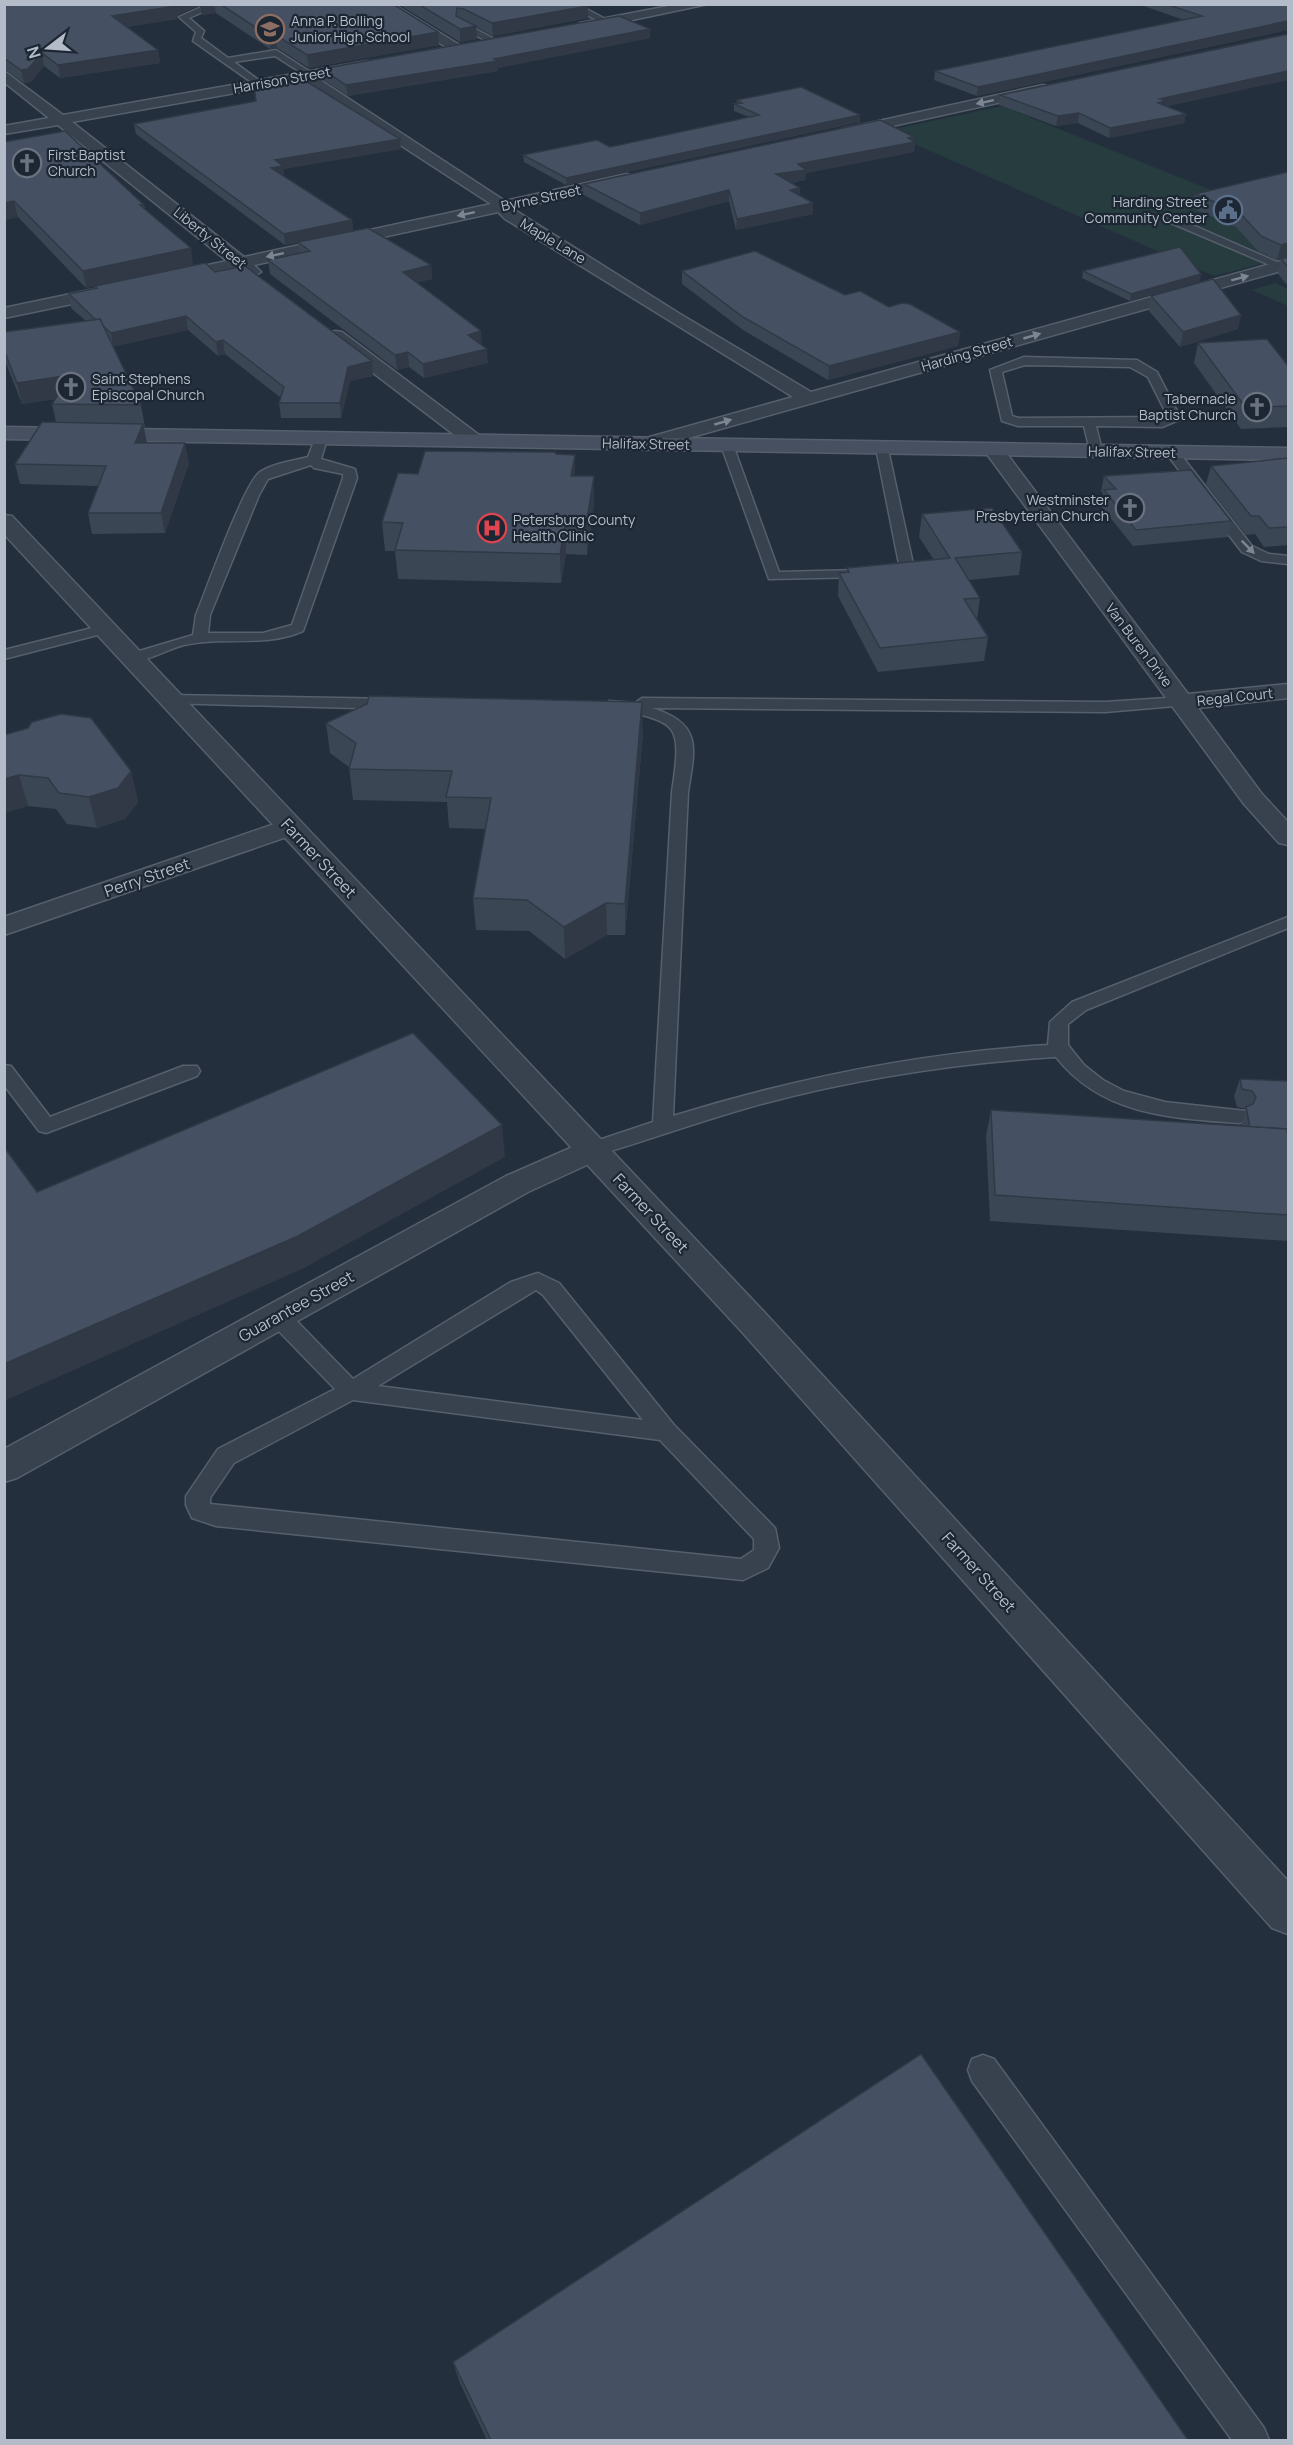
<svg xmlns="http://www.w3.org/2000/svg" width="1293" height="2445" font-family="Manrope,sans-serif">
	<style>
		.green { fill: #263c3f }
		.lines { fill: none; stroke-linecap: round; stroke-linejoin: round }
		.service-casing { stroke: #565f6c; stroke-width: 3 }
		.minor-casing { stroke: #565f6c; stroke-width: 3 }
		.tertiary-casing { stroke: #565f6c; stroke-width: 3 }
		.secondary-casing { stroke: #565f6c; stroke-width: 3 }
		.service { fill: #38414e; fill-rule: evenodd }
		.minor { fill: #38414e; fill-rule: evenodd }
		.tertiary { fill: #38414e; fill-rule: evenodd }
		.secondary { fill: #465061; fill-rule: evenodd }
		.wall { fill: #3b4654 }
		.shaded-wall { fill: #303945 }
		.building { fill: #455162; stroke: #303945; stroke-width: 1.5 }
		.oneway { fill: #7c8592 }
		.labels { text-anchor: middle; stroke-width: 4.5; stroke-linejoin: round; paint-order: stroke }
		.far-poi-label { font-size: 14px; fill: #b4bcc9; stroke: #1d2633; text-anchor: start }
		.far-street-label { font-size: 14px; fill: #b4bcc9; stroke: #1d2633 }
		.street-label { font-size: 16px; fill: #b4bcc9; stroke: #1d2633 }
	</style>
	<rect width="100%" height="100%" fill="#242f3e"/>
	<!-- green -->
	<g class="green">
		<polygon points="1002,106 1288,221 1288,257 1214,276 885,131"/>
		<polygon points="1275,283 1288,289 1288,306 1252,290"/>
	</g>
	<g class="lines">
		<!-- service casing -->
		<g class="service-casing">
			<g id="service">
				<polygon points="208,4 221,4 189,18 204,31 201,38 228,58 276,50 315,75 308,77 275,56 234,62 264,84 257,86 193,41 196,32 179,17"/>
				<polygon points="566,4 577,4 611,22 604,24"/>
				<polygon points="458,23 464,23 500,42 493,44 458,27"/>
				<polygon points="1164,216 1172,216 1286,266 1277,268 1164,220"/>
				<path d="M1024,357L1137,360L1157,372L1181,419L1162,427L1096,426L1102,451L1096,455L1090,451L1084,426H1018L1002,421L990,370ZM1025,365L1130,367L1148,377L1168,417L1019,418L1012,416L1002,372Z"/>
				<path d="M321,435L327,439L321,459L355,469L357,478L303,631C264,648 224,636 184,645C167,649 142,665 126,661L124,658L126,655L193,635L196,615C206,591 244,483 260,472C274,463 293,461 308,457L315,439ZM311,465L314,468L343,474V478L292,625L263,633H208L210,615L259,495L268,479Z"/>
				<polygon points="727,441 733,445 779,572 900,569 876,448 877,445 887,445 915,573 913,576 769,579 721,445"/>
				<polygon points="1172,449 1177,450 1252,546 1269,554 1288,556 1288,564 1261,561 1242,552 1166,453"/>
				<polygon points="104,625 109,626 111,629 109,632 4,659 4,650"/>
				<polygon points="170,695 394,699 402,704 394,709 165,703 162,700 165,697"/>
				<path d="M1182,697L1190,702L1187,705L1105,712L652,708C703,724 695,748 688,792L673,1116C796,1078 920,1053 1048,1045L1050,1022L1072,1002L1288,917V928L1086,1010L1068,1024V1045L1084,1065L1103,1080L1124,1091L1165,1102L1246,1111L1249,1116L1246,1121L1239,1123C1170,1118 1102,1115 1056,1057C957,1063 860,1078 765,1103C706,1119 649,1140 591,1157L584,1155L581,1150L584,1145L653,1122L672,792C683,718 677,724 609,707L606,704L609,701L635,703L642,698L1105,702Z"/>
				<polygon points="4,1065 11,1066 50,1117 183,1066 197,1066 200,1071 197,1076 46,1133 39,1131 4,1085"/>
				<path d="M538,1273L559,1283L674,1425L775,1528L779,1548L768,1568L743,1580L216,1526L192,1518L186,1505V1496L218,1449L335,1389L270,1322L267,1316L270,1310L278,1308L286,1310L353,1379L511,1282ZM536,1290L543,1295L643,1420L378,1386ZM353,1400L660,1440L754,1539V1550L741,1559L210,1504V1498L234,1463Z"/>
				<polygon points="983,2055 994,2059 1264,2428 1269,2440 1232,2440 972,2081 968,2070 972,2059"/>
			</g>
		</g>
		<!-- minor casing -->
		<g class="minor-casing">
			<g id="minor">
				<polygon points="377,4 393,4 466,49 459,53 454,52"/>
				<polygon points="679,4 708,4 580,31 574,27 580,23"/>
				<path d="M367,61L372,62V68L317,78L505,201L627,174L632,176L635,179L632,182L513,209L680,314L811,392L1288,259V269L646,450L639,448L636,444L639,440L793,397L505,219L498,212L254,265L261,272L252,277L237,269L167,284L161,283L158,279L161,275L227,261L58,125L4,134V126L49,118L4,82V71L63,115ZM302,81L491,204L244,257L72,122Z"/>
				<polygon points="1043,85 1048,86 1048,92 842,137 835,133 842,129"/>
				<polygon points="114,285 123,290 120,294 4,318 4,308"/>
				<polygon points="336,331 342,332 483,438 486,442 483,446 469,446 330,340 327,336 330,332"/>
				<polygon points="994,444 1001,446 1188,694 1288,684 1288,698 1198,708 1262,794 1288,822 1288,845 1279,843 1244,804 984,450 987,446"/>
				<polygon points="289,819 298,821 302,827 298,833 4,935 4,917"/>
				<polygon points="591,1139 602,1142 607,1150 602,1158 528,1192 17,1478 4,1482 4,1449 506,1176"/>
			</g>
		</g>
		<!-- tertiary casing -->
		<g class="tertiary-casing">
			<polygon id="tertiary" points="4,515 12,516 766,1314 1288,1881 1288,1934 1272,1928 742,1332 4,534"/>
		</g>
		<!-- secondary casing -->
		<g class="secondary-casing">
			<polygon id="secondary" points="4,427 1288,448 1288,460 4,439"/>
		</g>
		<!-- service -->
		<use href="#service" class="service"/>
		<!-- minor -->
		<use href="#minor" class="minor"/>
		<!-- tertiary -->
		<use href="#tertiary" class="tertiary"/>
		<!-- secondary -->
		<use href="#secondary" class="secondary"/>
	</g>
	<!-- wall -->
	<g class="wall">
		<polygon points="4,4 393,4 439,45 309,68 277,48 270,49 216,13 202,15 200,5 178,15 177,19 126,27 158,50 160,63 60,78 44,66 31,82 24,83 4,69"/>
		<polygon points="398,4 586,4 588,6 588,18 493,36 476,27 477,39 460,42"/>
		<polygon points="1138,4 1288,4 1288,31 1288,30 977,96 934,80 935,71 1184,20"/>
		<polygon points="650,29 650,38 498,68 498,71 348,96 322,79 321,69"/>
		<polygon points="1000,95 1167,106 1186,114 1184,123 1109,138 1078,123 1056,126 999,105"/>
		<polygon points="737,100 860,122 566,185 524,162 523,155 610,147 749,117 734,111 734,104 737,104"/>
		<polygon points="134,124 401,149 283,169 284,176 352,220 353,231 285,245 136,134"/>
		<polygon points="914,137 914,141 915,142 914,152 806,173 805,180 791,183 800,188 800,196 813,203 813,214 736,230 729,201 640,225 584,195 584,184"/>
		<polygon points="4,142 144,205 145,209 193,265 86,288 18,217 4,220"/>
		<polygon points="1288,172 1288,286 1278,274 1281,259 1284,258 1277,260 1258,251 1236,227 1192,208 1195,194"/>
		<polygon points="298,242 431,265 432,279 417,282 482,345 488,363 424,378 409,367 397,370 270,274 268,260 300,253"/>
		<polygon points="682,271 845,295 889,307 960,332 958,346 828,380 743,330 682,284"/>
		<polygon points="1083,271 1200,281 1130,301 1082,278"/>
		<polygon points="215,272 373,376 350,381 341,418 281,418 279,403 281,398 225,354 218,356 188,330 113,346 141,405 145,427 144,427 147,443 189,463 165,533 92,534 88,513 98,486 20,484 15,464 56,422 52,404 56,399 22,404 4,358 4,332 86,321 71,308 69,294 96,289 95,286"/>
		<polygon points="1151,296 1238,329 1180,347 1149,311"/>
		<polygon points="1198,343 1288,366 1288,427 1241,429 1194,363"/>
		<polygon points="556,454 575,476 594,476 594,504 587,555 566,554 561,583 398,579 395,551 385,551 382,522 418,474"/>
		<polygon points="1288,458 1288,545 1264,547 1255,534 1246,535 1206,484 1211,466"/>
		<polygon points="1104,476 1231,521 1228,537 1133,546 1101,506 1103,494 1101,491"/>
		<polygon points="922,514 1022,552 1019,575 969,580 980,598 977,620 988,637 984,661 878,672 838,596 839,573 847,573 847,568 934,560 919,537"/>
		<polygon points="326,723 643,733 625,935 607,935 565,959 529,931 476,930 473,898 486,829 449,828 447,802 353,800 349,767 330,753"/>
		<polygon points="4,735 131,771 138,802 125,819 97,828 67,824 56,809 28,806 4,813"/>
		<polygon points="1240,1079 1288,1081 1288,1241 990,1221 986,1136 991,1110 1241,1126 1246,1109 1237,1107 1234,1096"/>
		<polygon points="453,2362 1188,2440 487,2440 459,2381"/>
	</g>
	<!-- shaded-wall -->
	<g class="shaded-wall">
		<polygon points="176,4 214,4 216,13 202,15 200,5 178,15 177,19 114,29 112,16"/>
		<polygon points="588,6 588,18 493,36 492,23"/>
		<polygon points="1288,21 1288,30 977,96 978,87"/>
		<polygon points="476,26 477,39 460,42 460,29"/>
		<polygon points="650,29 650,38 498,68 498,71 348,96 346,85 494,59"/>
		<polygon points="438,32 439,45 309,68 307,55"/>
		<polygon points="276,35 277,48 270,49 269,36"/>
		<polygon points="158,50 160,63 60,78 58,65"/>
		<polygon points="42,53 44,66 31,82 24,83 21,70"/>
		<polygon points="1288,71 1288,80 1165,107 1156,112 1160,99"/>
		<polygon points="1079,113 1078,123 1056,126 1058,116"/>
		<polygon points="1186,114 1184,123 1109,138 1110,128"/>
		<polygon points="860,115 860,122 566,185 566,178"/>
		<polygon points="914,137 914,142 915,142 914,152 806,173 805,180 776,185 776,174 798,164"/>
		<polygon points="400,139 401,149 283,169 284,176 271,168 275,160"/>
		<polygon points="800,188 800,199 790,190"/>
		<polygon points="729,190 729,201 640,225 640,213"/>
		<polygon points="14,201 18,217 4,220 4,203"/>
		<polygon points="813,203 813,214 736,230 737,219"/>
		<polygon points="352,220 353,231 285,245 284,234"/>
		<polygon points="1288,243 1288,257 1277,260 1281,245"/>
		<polygon points="191,248 193,265 86,288 83,271"/>
		<polygon points="431,265 432,279 405,286 403,272"/>
		<polygon points="1201,274 1200,281 1130,301 1131,294"/>
		<polygon points="1241,315 1238,329 1180,347 1183,332"/>
		<polygon points="186,316 188,330 113,347 111,333"/>
		<polygon points="481,331 482,346 468,335"/>
		<polygon points="960,332 958,346 828,380 829,366"/>
		<polygon points="223,340 225,354 218,356 216,342"/>
		<polygon points="487,349 488,363 424,378 423,364"/>
		<polygon points="408,352 409,367 397,370 395,355"/>
		<polygon points="372,361 373,376 350,381 341,418 340,403 348,367"/>
		<polygon points="71,375 76,396 22,404 17,383"/>
		<polygon points="143,424 147,444 135,443"/>
		<polygon points="185,443 189,463 165,533 161,513"/>
		<polygon points="575,455 575,483 571,476"/>
		<polygon points="594,476 594,504 587,555 586,526"/>
		<polygon points="565,526 566,554 561,583 560,554"/>
		<polygon points="642,702 643,733 625,935 625,904"/>
		<polygon points="131,771 138,802 125,819 97,828 89,797"/>
		<polygon points="19,775 28,806 4,813 4,779"/>
		<polygon points="606,903 607,935 565,959 564,927"/>
		<polygon points="502,1125 505,1157 304,1268 4,1401 4,1364"/>
	</g>
	<!-- building -->
	<g class="building">
		<polygon points="4,4 176,4 176,6 112,16 158,50 58,65 42,53 28,69 21,70 4,58"/>
		<polygon points="220,4 393,4 438,32 307,55 276,35 269,36"/>
		<polygon points="418,4 586,4 588,6 492,23 464,9 457,8 456,16 476,26 460,29"/>
		<polygon points="1166,4 1288,4 1288,21 978,87 935,71 1202,16"/>
		<polygon points="619,16 650,29 494,59 498,61 346,85 321,69"/>
		<polygon points="1288,34 1288,71 1160,99 1166,101 1158,103 1186,114 1110,128 1079,113 1058,116 1000,95"/>
		<polygon points="301,78 400,139 275,160 283,166 271,168 352,220 284,234 134,124 256,101 254,85"/>
		<polygon points="801,87 860,115 566,178 523,155 597,140 610,147 759,115 734,104 742,103 737,100"/>
		<polygon points="880,120 914,137 908,138 915,142 798,164 806,170 776,174 800,188 790,190 813,203 737,219 729,190 640,213 584,184"/>
		<polygon points="65,131 144,205 140,205 191,248 83,271 14,201 4,203 4,142"/>
		<polygon points="1288,172 1288,243 1281,245 1261,236 1239,212 1195,194"/>
		<polygon points="368,228 431,265 403,272 481,331 468,335 487,349 423,364 408,352 395,355 268,260 310,251 298,242"/>
		<polygon points="1180,247 1201,274 1131,294 1083,271"/>
		<polygon points="755,251 845,295 860,291 889,307 902,303 910,304 960,332 829,366 743,317 682,271"/>
		<polygon points="1288,257 1288,267 1281,259"/>
		<polygon points="205,263 215,272 245,266 372,361 348,367 340,403 279,403 284,387 223,340 216,342 186,316 111,333 103,326 100,319 96,320 69,294 97,288 95,286"/>
		<polygon points="1213,279 1241,315 1183,332 1151,296"/>
		<polygon points="100,319 141,405 52,404 71,375 17,383 4,350 4,332"/>
		<polygon points="1267,339 1288,366 1288,406 1246,408 1198,343"/>
		<polygon points="42,422 143,424 135,443 185,443 161,513 88,513 106,466 15,464"/>
		<polygon points="425,451 555,452 556,454 575,455 571,476 594,476 586,526 565,526 560,554 395,550 403,523 382,522 398,473 418,474"/>
		<polygon points="1288,458 1288,527 1269,528 1259,516 1251,516 1211,466"/>
		<polygon points="1191,470 1231,521 1136,530 1104,490 1116,489 1104,476"/>
		<polygon points="992,508 1022,552 955,558 980,598 964,599 988,637 880,648 839,573 849,572 847,568 950,558 922,514"/>
		<polygon points="369,696 642,702 625,904 606,903 564,927 527,900 473,898 491,798 446,797 452,771 349,769 356,743 326,723 367,704"/>
		<polygon points="61,714 91,718 131,771 118,788 89,797 59,793 48,778 19,775 4,779 4,735 28,728 32,722"/>
		<polygon points="413,1033 502,1125 298,1236 4,1364 4,1147 37,1192"/>
		<polygon points="1240,1079 1288,1081 1288,1136 1287,1129 1250,1127 1246,1107 1253,1104 1256,1097 1252,1091 1242,1089"/>
		<polygon points="991,1110 1287,1129 1288,1136 1288,1215 995,1195"/>
		<polygon points="921,2054 1188,2440 491,2440 453,2362"/>
	</g>
	<!-- one-way arrows -->
	<defs><path id="oneway-solid" d="M-6-.8H1V-3.2L6.5 0L1 3.2V.8H-6Z" transform="scale(1.5)"/></defs>
	<g class="oneway">
		<use href="#oneway-solid" transform="translate(985 102) rotate(168)"/>
		<use href="#oneway-solid" transform="translate(466 214) rotate(168)"/>
		<use href="#oneway-solid" transform="translate(275 255) rotate(168)"/>
		<use href="#oneway-solid" transform="translate(1240 278) rotate(-15)"/>
		<use href="#oneway-solid" transform="translate(1032 336) rotate(-16)"/>
		<use href="#oneway-solid" transform="translate(723 422) rotate(-16)"/>
		<use href="#oneway-solid" transform="translate(1248 547) rotate(45)"/>
	</g>
	<!-- icons -->
	<defs>
		<g id="school-ring" transform="scale(1.5)"><circle r="9.5" fill="#1d2633" stroke="#8d6e63" stroke-width="1.5"/><path d="M0-5L7-2L0 1L-7-2ZM-4 1L0 2.5L4 1V4Q0 6-4 4Z" fill="#8d6e63"/></g>
		<g id="church-ring" transform="scale(1.5)"><circle r="9.5" fill="#1d2633" stroke="#6b7280" stroke-width="1.5"/><path d="M-1.2-6h2.4v3.5h3.3v2.4h-3.3V6h-2.4V-.1h-3.3v-2.4h3.3Z" fill="#6b7280"/></g>
		<g id="civic-ring" transform="scale(1.5)"><circle r="9.5" fill="#1d2633" stroke="#5c6f8a" stroke-width="1.5"/><path d="M-.6-6.5H3V-4.5H.6V-3L4-1V1h2V6H-6V1h2V-1L-.6-3ZM-1.2 2.5V6h2.4V2.5Z" fill="#5c6f8a"/></g>
		<g id="hospital-ring" transform="scale(1.5)"><circle r="9.5" fill="#1d2633" stroke="#e0444e" stroke-width="1.5"/><path d="M-5-5h3v3.5h4V-5h3V5h-3V1.5h-4V5h-3Z" fill="#e0444e"/></g>
	</defs>
	<g fill-rule="evenodd">
		<use href="#school-ring" x="270" y="29"/>
		<use href="#church-ring" x="27" y="163"/>
		<use href="#civic-ring" x="1228" y="210"/>
		<use href="#church-ring" x="71" y="387"/>
		<use href="#church-ring" x="1257" y="407"/>
		<use href="#church-ring" x="1130" y="508"/>
		<use href="#hospital-ring" x="492" y="528"/>
	</g>
	<g class="labels">
		<!-- far-poi labels -->
		<g class="far-poi-label">
			<text x="291" y="26">Anna P. Bolling<tspan x="291" dy="16">Junior High School</tspan></text>
			<text x="48" y="160">First Baptist<tspan x="48" dy="16">Church</tspan></text>
			<text x="1207" y="207" text-anchor="end">Harding Street<tspan x="1207" dy="16">Community Center</tspan></text>
			<text x="92" y="384">Saint Stephens<tspan x="92" dy="16">Episcopal Church</tspan></text>
			<text x="1236" y="404" text-anchor="end">Tabernacle<tspan x="1236" dy="16">Baptist Church</tspan></text>
			<text x="1109" y="505" text-anchor="end">Westminster<tspan x="1109" dy="16">Presbyterian Church</tspan></text>
			<text x="513" y="525">Petersburg County<tspan x="513" dy="16">Health Clinic</tspan></text>
		</g>
		<!-- far-street labels -->
		<g class="far-street-label">
			<text transform="translate(282 80) rotate(-10)" y="5">Harrison Street</text>
			<text transform="translate(541 198) rotate(-12)" y="5">Byrne Street</text>
			<text transform="translate(210 238) rotate(39)" y="5">Liberty Street</text>
			<text transform="translate(553 241) rotate(31)" y="5">Maple Lane</text>
			<text transform="translate(967 354) rotate(-16)" y="5">Harding Street</text>
			<text transform="translate(646 444) rotate(1)" y="5">Halifax Street</text>
			<text transform="translate(1132 452) rotate(1)" y="5">Halifax Street</text>
			<text transform="translate(1139 645) rotate(53)" y="5">Van Buren Drive</text>
			<text transform="translate(1235 697) rotate(-6)" y="5">Regal Court</text>
		</g>
		<!-- street labels -->
		<g class="street-label">
			<text transform="translate(319 858) rotate(47)" y="6">Farmer Street</text>
			<text transform="translate(147 877) rotate(-19)" y="6">Perry Street</text>
			<text transform="translate(651 1213) rotate(47)" y="6">Farmer Street</text>
			<text transform="translate(296 1306) rotate(-29)" y="6">Guarantee Street</text>
			<text transform="translate(979 1572) rotate(48)" y="6">Farmer Street</text>
		</g>
	</g>
	<!-- border -->
	<rect width="1293" height="2445" fill="none" stroke="#b4bcc9" stroke-width="12"/>
	<!-- north arrow -->
	<g transform="translate(48 48) rotate(253)" stroke="#1d2633" stroke-width="4.5" paint-order="stroke">
	<path d="M0-4.5L10 22L0 15L-10 22Z" fill="#b4bcc9"/>
	<text y="-9" font-size="16" font-weight="bold" text-anchor="middle" fill="#b4bcc9">N</text>
	</g>
</svg>
